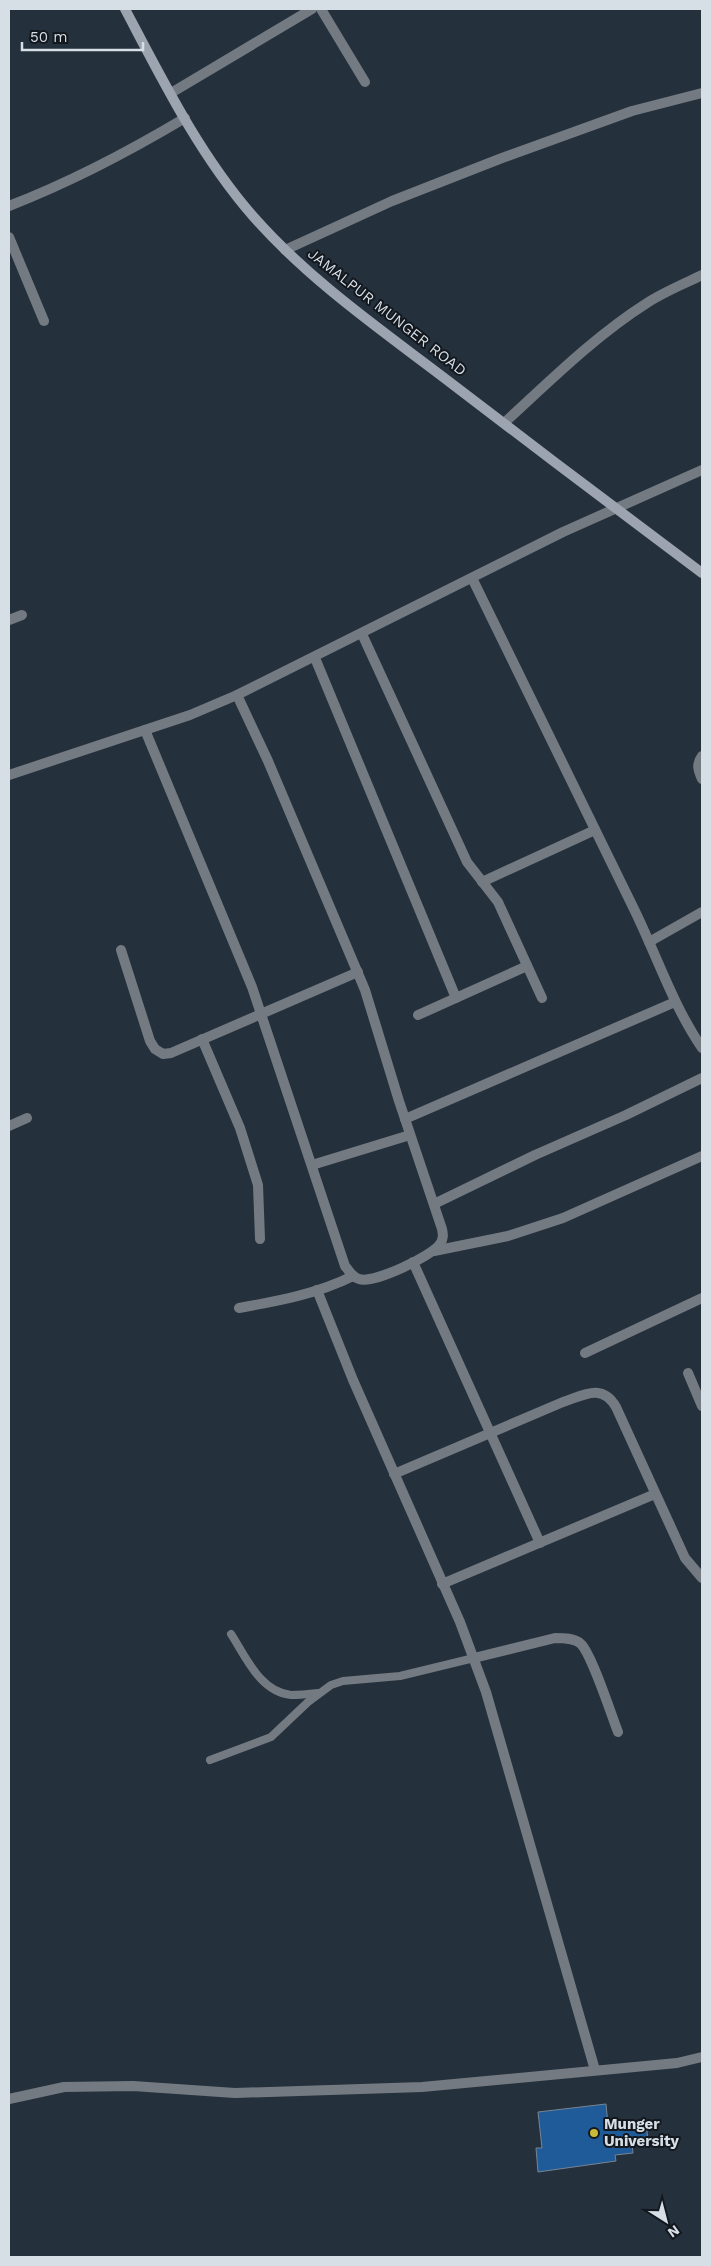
<svg xmlns="http://www.w3.org/2000/svg" width="711" height="2266" font-family="'Work Sans',sans-serif">
	<style>
		.building { fill: #1f5b98; stroke: #778494 }
		.lines { fill: none; stroke-linecap: round; stroke-linejoin: round }
		.lane { stroke: #747a81; stroke-width: 8 }
		.street { stroke: #747a81; stroke-width: 10 }
		.secondary { stroke: #9ba4af; stroke-width: 10 }
		.poi-dot { fill: #caba3a; stroke: #13181e; stroke-width: 2 }
		.labels { text-anchor: middle; stroke-width: 4; stroke-linejoin: round; paint-order: stroke }
		.street-label { font-size: 15px; fill: #d6dee6; stroke: #13181e }
		.poi-label { font-size: 15px; font-weight: bold; fill: #d6dee6; stroke: #13181e; text-anchor: start }
	</style>
	<rect width="100%" height="100%" fill="#25303d"/>
	<!-- building -->
	<polygon class="building" points="606,2104 608,2125 646,2120 648,2142 632,2144 633,2153 615,2155 616,2161 538,2172 536,2148 542,2148 538,2112"/>
	<g class="lines">
		<!-- lane -->
		<g class="lane">
			<path d="M231,1634C246,1657 260,1692 291,1695C300,1695 310,1694 318,1693"/>
			<polyline points="210,1760 271,1737 308,1702 331,1685 343,1681 400,1676 474,1658"/>
		</g>
		<!-- street -->
		<g class="street">
			<polyline points="321,9 365,82"/>
			<polyline points="171,93 312,9"/>
			<path d="M9,206C71,182 128,152 185,118"/>
			<polyline points="9,237 44,321"/>
			<polyline points="285,250 392,201 502,158 632,111 702,93"/>
			<path d="M504,423C550,381 595,336 647,303C664,292 684,284 702,275"/>
			<path d="M472,578C525,687 579,796 632,905C656,953 672,1004 702,1048"/>
			<polyline points="9,620 22,615"/>
			<polyline points="362,634 467,862 498,902 542,998"/>
			<polyline points="315,658 456,998"/>
			<path d="M145,730L252,987L345,1266C350,1272 352,1277 359,1279C374,1284 432,1256 440,1244C444,1238 443,1234 442,1229L399,1101L365,990L268,761L237,695"/>
			<path d="M702,756C696,764 698,770 702,779"/>
			<polyline points="9,775 190,715 237,695 563,532 702,470"/>
			<polyline points="482,882 595,830"/>
			<polyline points="649,942 702,912"/>
			<polyline points="121,950 150,1041 155,1049 163,1054 171,1053 358,972"/>
			<polyline points="418,1015 527,966"/>
			<polyline points="202,1039 240,1128 258,1185 260,1239"/>
			<polyline points="405,1119 675,1002"/>
			<polyline points="9,1126 27,1118"/>
			<polyline points="312,1165 410,1135"/>
			<polyline points="434,1204 535,1155 626,1115 702,1078"/>
			<polyline points="434,1251 508,1236 563,1218 702,1156"/>
			<polyline points="413,1262 540,1543"/>
			<polyline points="317,1290 353,1380 460,1622 486,1692 595,2070"/>
			<path d="M239,1308C278,1301 317,1294 353,1276"/>
			<polyline points="585,1353 702,1298"/>
			<polyline points="688,1373 702,1406"/>
			<path d="M394,1474L563,1402C584,1395 602,1383 616,1407L685,1558L702,1578"/>
			<polyline points="442,1584 655,1494"/>
			<path d="M474,1658L555,1638C563,1638 575,1638 581,1644C592,1655 611,1714 618,1732"/>
			<polyline points="9,2099 64,2087 133,2086 235,2093 422,2087 677,2063 702,2057"/>
		</g>
		<!-- secondary -->
		<path class="secondary" d="M125,9C162,79 199,154 252,215C307,278 377,327 443,377C529,443 615,508 702,573"/>
	</g>
	<!-- markers -->
	<circle class="poi-dot" cx="594" cy="2133" r="5"/>
	<g class="labels">
		<!-- street labels -->
		<g class="street-label">
			<text transform="translate(387 312) rotate(38)" y="5">JAMALPUR MUNGER ROAD</text>
		</g>
		<!-- poi labels -->
		<g class="poi-label">
			<text x="604" y="2129">Munger<tspan x="604" dy="17">University</tspan></text>
		</g>
	</g>
	<!-- border -->
	<rect width="711" height="2266" fill="none" stroke="#d6dee6" stroke-width="20"/>
	<!-- north arrow -->
	<g transform="translate(666 2221) rotate(144)" stroke="#13181e" stroke-width="4" paint-order="stroke">
	<path d="M0-4L9 19L0 12L-9 19Z" fill="#d6dee6"/>
	<text y="-8" font-size="14" font-weight="bold" text-anchor="middle" fill="#d6dee6">N</text>
	</g>
	<!-- scale -->
	<path d="M22 42v8h121v-8" fill="none" stroke="#d6dee6" stroke-width="2.5"/>
	<text x="30" y="42" font-size="15" fill="#d6dee6" stroke="#13181e" stroke-width="4" paint-order="stroke">50 m</text>
</svg>
